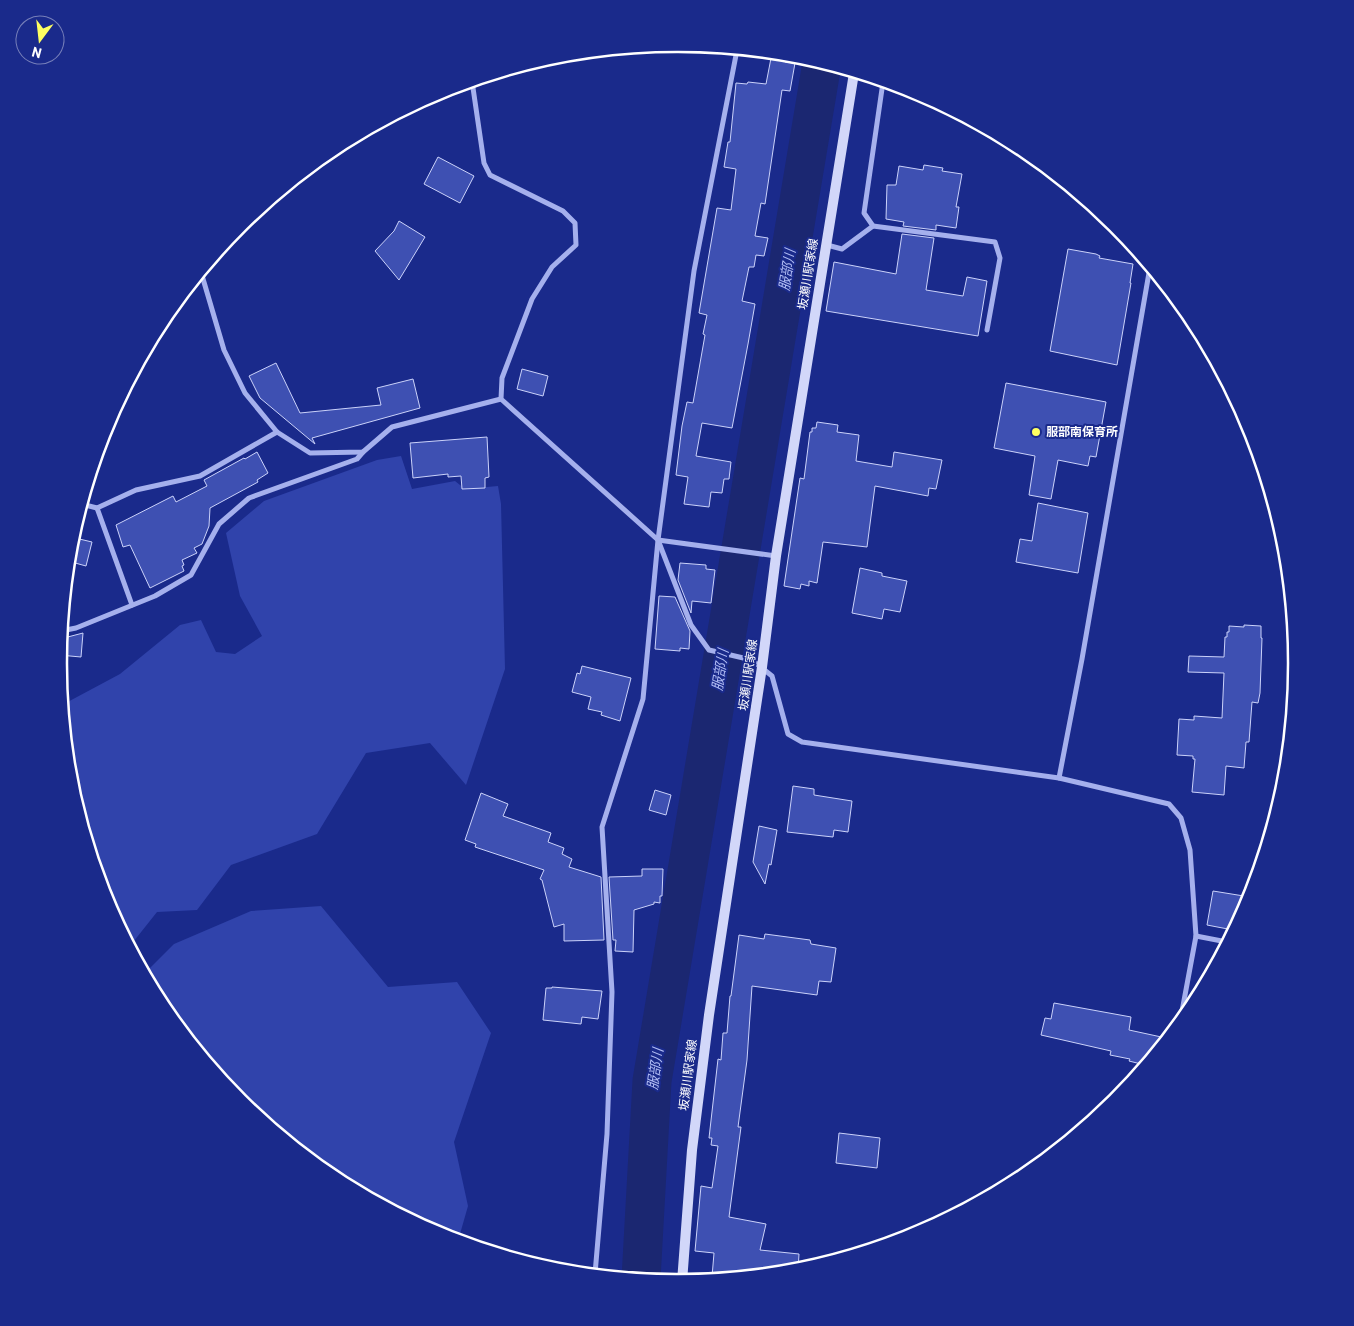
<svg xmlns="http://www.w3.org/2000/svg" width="1354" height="1326" font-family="Barlow,'Noto Sans JP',sans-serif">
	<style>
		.green { fill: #3043ab }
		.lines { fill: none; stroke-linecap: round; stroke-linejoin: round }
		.river { stroke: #1b2771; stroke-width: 39 }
		.building { fill: #3e50b2; stroke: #cbd2fa }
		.street { stroke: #a5b0ed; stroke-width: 5 }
		.secondary { stroke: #d2d7f9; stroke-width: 10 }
		.poi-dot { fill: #feff61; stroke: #1a2a8b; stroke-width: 2 }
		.labels { text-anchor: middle; stroke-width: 4; stroke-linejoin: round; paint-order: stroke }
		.street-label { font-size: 12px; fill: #fff; stroke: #1a2a8b }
		.poi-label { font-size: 12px; font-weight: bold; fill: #fff; stroke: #1a2a8b; text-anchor: start }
		.water-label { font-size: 14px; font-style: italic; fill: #b1bcf4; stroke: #1a2a8b }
		.rim { fill: none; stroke: #fff; stroke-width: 2.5 }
	</style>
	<rect width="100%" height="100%" fill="#1a2a8b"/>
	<!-- green -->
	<g class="green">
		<polygon points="401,456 412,489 455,481 465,489 498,486 501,504 505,669 466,785 430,743 366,753 317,834 231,865 197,910 157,912 130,946 105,900 70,784 62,705 120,674 180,625 201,620 216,652 235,654 262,636 240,596 226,533 264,501 377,460"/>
		<polygon points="321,906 388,987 457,982 491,1033 454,1142 468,1206 458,1241 440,1235 333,1178 239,1101 162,1007 144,974 174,944 251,911"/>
	</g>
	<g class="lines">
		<!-- river -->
		<polyline class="river" points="641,1279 652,1081 822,63"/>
	</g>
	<!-- building -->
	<g class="building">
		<polygon points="772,53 786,55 785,62 795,63 790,91 782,90 765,204 761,203 755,236 768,238 764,256 756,255 754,267 749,267 742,301 755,304 748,344 732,428 702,423 696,456 731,462 729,479 724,479 722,493 711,492 709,507 684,504 688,477 676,475 682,426 687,402 693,403 705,335 703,334 707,315 699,313 717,208 731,210 736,169 724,167 728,142 730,142 736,83 747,84 748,82 766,84"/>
		<polygon points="438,157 474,176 460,203 424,184"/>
		<polygon points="924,165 943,168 942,171 962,174 956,207 959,207 956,228 936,225 936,230 903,226 904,222 886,219 887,185 896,185 899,166 923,170"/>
		<polygon points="399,221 425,237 399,280 375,251 394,231"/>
		<polygon points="902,234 934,238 926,290 963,296 967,277 987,281 978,336 826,311 834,262 896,274"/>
		<polygon points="1068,249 1096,254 1100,256 1099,258 1133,264 1130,283 1131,283 1117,365 1050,351"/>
		<polygon points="276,363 300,413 381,405 377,388 413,379 420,408 312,438 315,444 260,398 249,376"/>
		<polygon points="522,369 548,376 543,396 517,389"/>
		<polygon points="1006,383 1106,402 1096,457 1090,456 1088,466 1058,460 1051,499 1029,495 1035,456 994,448"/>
		<polygon points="817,422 838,425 837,432 859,435 856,461 892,467 894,452 942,460 936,489 929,488 928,496 875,486 867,547 823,542 817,583 809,581 809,586 801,584 800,589 784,586 800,478 804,479 810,432 812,432 812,428 816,428"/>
		<polygon points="487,437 489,477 485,478 485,488 462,489 461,476 448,477 448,474 413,478 410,443"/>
		<polygon points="257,452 268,473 257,480 258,482 210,508 209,526 202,544 194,548 197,553 182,560 184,565 182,566 184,571 150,588 130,545 123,547 116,525 173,496 176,502 207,486 204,480 244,458 245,459"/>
		<polygon points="1038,503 1088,513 1078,573 1016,562 1020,539 1032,541"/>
		<polygon points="71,537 92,542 86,566 68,561"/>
		<polygon points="680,563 706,565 706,569 715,570 711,603 692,601 691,613 678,580"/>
		<polygon points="860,568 882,573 882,576 907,581 900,612 884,609 882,619 852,613"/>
		<polygon points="659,596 675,597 690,631 689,649 680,648 680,651 655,649"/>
		<polygon points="1244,625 1261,626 1261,638 1262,638 1260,693 1258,703 1252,702 1249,742 1246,742 1244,768 1226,766 1224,795 1192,792 1195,759 1193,759 1193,756 1177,755 1179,719 1194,720 1194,716 1222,718 1224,673 1188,672 1189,656 1224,657 1225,637 1227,637 1227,632 1229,632 1229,626 1244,627"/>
		<polygon points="83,633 81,657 59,655 60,639"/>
		<polygon points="582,666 631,678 620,721 601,715 602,712 588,709 591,697 572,692 577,673 580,674"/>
		<polygon points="793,786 814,789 814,795 852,801 848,832 834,830 833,837 787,832"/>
		<polygon points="655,790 671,795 666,815 649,810"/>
		<polygon points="481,793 508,804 503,816 551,833 548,842 564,848 562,854 572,859 569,867 601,877 604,940 564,941 564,924 554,927 542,880 540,879 544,870 475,847 476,844 465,840"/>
		<polygon points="759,826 777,830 771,865 769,864 765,884 753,862"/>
		<polygon points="642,869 663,869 662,896 660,896 660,903 654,902 654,904 634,910 633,952 615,951 616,940 613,940 609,877 642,876"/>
		<polygon points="1213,891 1250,897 1233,930 1207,925"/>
		<polygon points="765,934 810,940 811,944 836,948 831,982 819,981 817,995 752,986 747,1060 738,1127 741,1127 729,1217 766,1224 760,1250 799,1254 798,1270 722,1278 712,1277 714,1253 695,1251 701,1186 712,1188 718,1146 711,1145 712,1138 709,1138 718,1059 721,1060 723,1033 727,1033 730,996 731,996 739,935 764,939"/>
		<polygon points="552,987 602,991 598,1019 582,1017 581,1024 543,1020 546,988 552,988"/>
		<polygon points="1054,1003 1131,1017 1129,1030 1166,1038 1145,1065 1129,1061 1130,1059 1110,1055 1111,1051 1041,1035 1045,1018 1051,1019"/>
		<polygon points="839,1133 880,1138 877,1168 836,1163"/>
	</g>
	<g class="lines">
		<!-- street -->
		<g class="street">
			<polyline points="472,81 484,163 490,175 563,211 575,223 576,245 552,267 532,299 502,378 501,399 658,540 691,625 709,650 752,660 772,676 788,734 802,742 1059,778 1169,804 1181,818 1190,850 1196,936 1180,1022"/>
			<polyline points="883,82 864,213 873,226 995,242 1000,258 987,330"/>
			<polyline points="827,245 842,249 873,226"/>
			<polyline points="201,272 224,350 245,393 277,432 310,453 363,452 392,427 501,399"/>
			<polyline points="81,504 97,508 136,490 200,476 277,432"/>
			<polyline points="97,508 132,605"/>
			<polyline points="658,540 776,556"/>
			<polyline points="61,631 76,628 155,596 191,575 219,524 249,498 357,459 363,452"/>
			<polyline points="1059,778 1082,659 1150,267"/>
			<polyline points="1196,936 1227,942"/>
			<polyline points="595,1274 607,1134 612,992 602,827 643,699 658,540 694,271 737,50"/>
		</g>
		<!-- secondary -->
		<polyline class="secondary" points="682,1282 692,1150 709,1015 762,667 776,556 854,73"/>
	</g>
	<!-- markers -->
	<circle class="poi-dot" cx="1036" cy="432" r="5"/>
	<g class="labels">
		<!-- street labels -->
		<g class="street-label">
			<text transform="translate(808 274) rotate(-81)" y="4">坂瀬川駅家線</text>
			<text transform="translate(748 675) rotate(-82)" y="4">坂瀬川駅家線</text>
			<text transform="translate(688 1075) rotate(-83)" y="4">坂瀬川駅家線</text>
		</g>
		<!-- poi labels -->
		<g class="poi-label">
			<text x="1046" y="436">服部南保育所</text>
		</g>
		<!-- water labels -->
		<g class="water-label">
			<text transform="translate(787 270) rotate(-81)" y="5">服部川</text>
			<text transform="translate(720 670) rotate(-81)" y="5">服部川</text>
			<text transform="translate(655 1069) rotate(-82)" y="5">服部川</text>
		</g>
	</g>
	<!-- crop -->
	<path d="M0 0H1354V1326H0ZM677 52H678A610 610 0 0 1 1288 662V664A610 610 0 0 1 678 1274H677A610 610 0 0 1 67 664V662A610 610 0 0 1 677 52Z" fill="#1a2a8b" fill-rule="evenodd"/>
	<path class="rim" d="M677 52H678A610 610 0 0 1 1288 662V664A610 610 0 0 1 678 1274H677A610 610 0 0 1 67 664V662A610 610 0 0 1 677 52Z"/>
	<!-- north arrow -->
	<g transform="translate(40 40) rotate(195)"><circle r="24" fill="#1a2a8b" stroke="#767fb9"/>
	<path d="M0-4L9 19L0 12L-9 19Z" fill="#feff61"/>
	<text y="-8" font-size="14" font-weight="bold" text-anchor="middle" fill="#ffffff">N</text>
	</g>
</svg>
